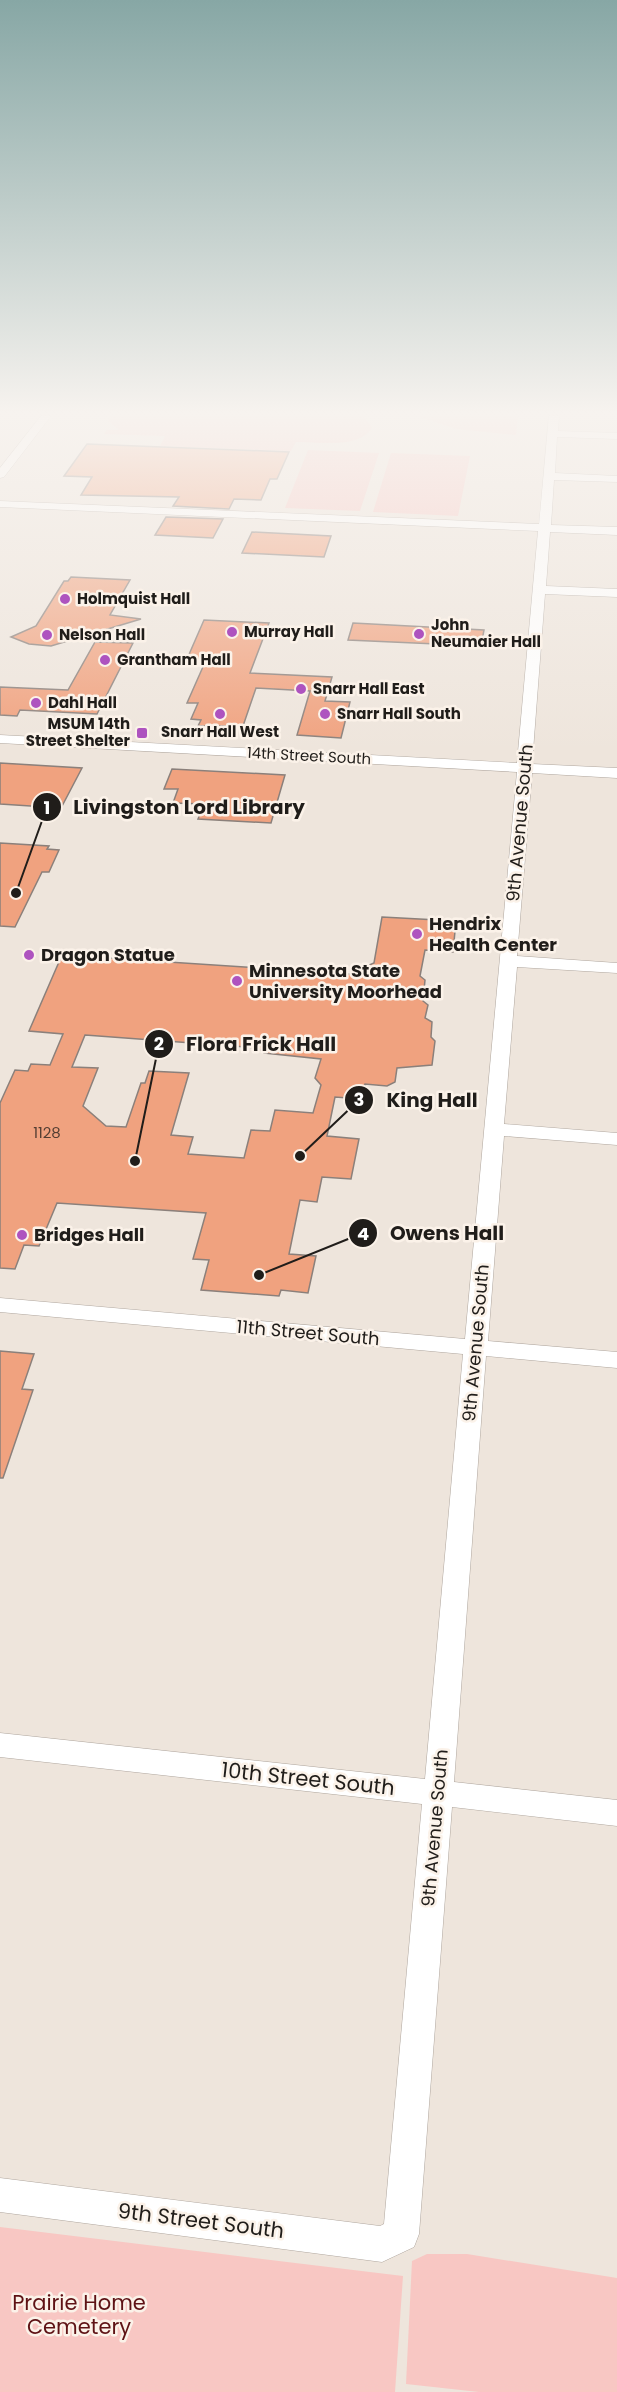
<svg xmlns="http://www.w3.org/2000/svg" width="617" height="2392" font-family="Poppins,sans-serif">
	<style>
		.green { fill: #f8c7c3 }
		.building { fill: #f0a27f; stroke: #8b807b; stroke-width: 1.5; fill-rule: evenodd }
		.lines { fill: none; stroke-linecap: round; stroke-linejoin: round }
		.minor-casing { stroke: #afa69e; stroke-width: 1 }
		.minor { fill: #fff; fill-rule: evenodd }
		.poi-dot { fill: #ae53bf; stroke: #fbf2e9; stroke-width: 2 }
		.labels { text-anchor: middle; stroke-width: 5; stroke-linejoin: round; paint-order: stroke }
		.far-poi-label { font-size: 15px; font-weight: bold; fill: #201d1a; stroke: #fbf2e9; text-anchor: start }
		.far-street-label { font-size: 15px; fill: #201d1a; stroke: #fbf2e9 }
		.number-label { font-size: 15px; fill: #543e33 }
		.street-label { font-size: 18px; fill: #201d1a; stroke: #fbf2e9 }
		.poi-label { font-size: 18px; font-weight: bold; fill: #201d1a; stroke: #fbf2e9; text-anchor: start }
		.near-street-label { font-size: 21px; fill: #201d1a; stroke: #fbf2e9 }
		.near-park-label { font-size: 21px; fill: #5e1215; stroke: #fbf2e9 }
		.leader { fill: none; stroke: #201d1a; stroke-width: 2 }
		.callout-dot { fill: #201d1a; stroke: #fbf2e9; stroke-width: 2 }
		.mark-label { font-size: 18px; text-anchor: middle; font-weight: bold; fill: #fff }
		.callout-label { font-size: 20px; text-anchor: middle; font-weight: bold; fill: #201d1a; stroke: #fbf2e9; stroke-width: 5; stroke-linejoin: round; paint-order: stroke }
	</style>
	<rect width="100%" height="100%" fill="#eee5dc"/>
	<!-- green -->
	<g class="green">
		<path d="M110,416H364L372,428C359,449 318,442 296,442L291,451L160,446L165,436L104,434L107,430H119L108,421Z"/>
		<polygon points="417,416 518,416 516,435 456,429"/>
		<polygon points="308,450 379,453 360,511 285,508"/>
		<polygon points="391,453 470,456 458,516 373,512"/>
		<polygon points="0,2227 403,2276 395,2392 0,2392"/>
		<polygon points="427,2254 467,2254 617,2278 617,2392 479,2392 406,2384 412,2261"/>
	</g>
	<!-- building -->
	<g class="building">
		<polygon points="87,444 162,447 289,452 277,479 270,479 261,500 234,499 229,509 173,506 179,497 81,495 92,477 64,476"/>
		<polygon points="166,517 223,519 213,538 155,535"/>
		<polygon points="252,532 331,536 324,557 242,553"/>
		<polygon points="71,577 130,580 110,615 141,619 51,646 29,644 11,637 36,626 64,581 68,581"/>
		<polygon points="204,620 269,623 250,673 332,677 325,701 350,702 341,738 297,735 310,691 256,688 243,726 198,726 201,720 191,719 198,703 187,703 206,660 187,659"/>
		<polygon points="353,623 484,630 481,646 348,640"/>
		<polygon points="95,642 133,643 97,714 20,710 17,716 0,715 0,687 68,690"/>
		<polygon points="0,763 82,768 61,808 0,804"/>
		<polygon points="172,769 285,775 271,823 198,819 204,804 173,803 178,789 164,789"/>
		<polygon points="0,843 49,846 47,849 59,850 49,872 42,872 15,927 0,926"/>
		<path d="M382,917L456,921L453,952L425,950L420,976L425,980L423,1001L428,1005L425,1018L432,1022L431,1037L435,1041L432,1065L397,1068L395,1082L387,1086L365,1084L361,1099L335,1097L327,1136L359,1139L351,1179L322,1177L317,1202L300,1200L289,1254L316,1256L308,1293L281,1290L279,1296L201,1290L209,1260L193,1259L206,1213L57,1203L39,1246L24,1245L15,1269L0,1268V1103L15,1070L28,1071L31,1064L50,1065L63,1034L29,1031L62,955L349,974L374,963ZM85,1035L258,1048L264,1053L321,1059L315,1078L321,1085L313,1113L275,1110L270,1131L251,1130L244,1158L188,1154L193,1137L171,1135L189,1073L149,1071L145,1083H141L126,1127L106,1126L83,1106L98,1068L72,1067Z"/>
		<polygon points="0,1351 34,1354 22,1389 33,1390 3,1478 0,1478"/>
	</g>
	<g class="lines">
		<!-- minor casing -->
		<g class="minor-casing">
			<g id="minor">
				<polygon points="41,416 51,416 4,477 0,478 0,468"/>
				<polygon points="549,416 559,416 558,431 617,433 617,439 557,437 555,473 617,476 617,482 554,480 551,525 617,527 617,535 550,532 546,586 617,589 617,597 545,594 532,764 617,768 617,778 532,773 517,956 617,963 617,973 517,967 504,1124 617,1133 617,1145 504,1136 488,1341 617,1352 617,1368 486,1356 454,1782 617,1800 617,1826 452,1807 419,2234 414,2247 382,2262 0,2212 0,2178 380,2226 384,2224 422,1804 0,1757 0,1733 425,1779 463,1354 0,1312 0,1298 465,1339 517,772 0,743 0,735 517,763 538,531 0,507 0,501 539,524"/>
			</g>
		</g>
		<!-- minor -->
		<use href="#minor" class="minor"/>
	</g>
	<!-- sky -->
	<linearGradient id="sky" x2="0" y2="1"><stop stop-color="#87a7a5"/><stop offset="0.55" stop-color="#f7f3ef"/><stop offset="1" stop-color="#f7f3ef" stop-opacity="0"/></linearGradient>
	<rect width="617" height="751" fill="url(#sky)"/>
	<!-- markers -->
	<g class="poi-dot">
		<circle cx="65" cy="599" r="6"/>
		<circle cx="232" cy="632" r="6"/>
		<circle cx="419" cy="634" r="6"/>
		<circle cx="47" cy="635" r="6"/>
		<circle cx="105" cy="660" r="6"/>
		<circle cx="301" cy="689" r="6"/>
		<circle cx="36" cy="703" r="6"/>
		<circle cx="220" cy="714" r="6"/>
		<circle cx="325" cy="714" r="6"/>
		<rect x="136" y="727" width="12" height="12" rx="3"/>
		<circle cx="417" cy="934" r="6"/>
		<circle cx="29" cy="955" r="6"/>
		<circle cx="237" cy="981" r="6"/>
		<circle cx="22" cy="1235" r="6"/>
	</g>
	<g class="labels">
		<!-- far-poi labels -->
		<g class="far-poi-label">
			<text x="77" y="604">Holmquist Hall</text>
			<text x="431" y="630">John<tspan x="431" dy="17">Neumaier Hall</tspan></text>
			<text x="244" y="637">Murray Hall</text>
			<text x="59" y="640">Nelson Hall</text>
			<text x="117" y="665">Grantham Hall</text>
			<text x="313" y="694">Snarr Hall East</text>
			<text x="48" y="708">Dahl Hall</text>
			<text x="337" y="719">Snarr Hall South</text>
			<text x="130" y="729" text-anchor="end">MSUM 14th<tspan x="130" dy="17">Street Shelter</tspan></text>
			<text x="220" y="737" text-anchor="middle">Snarr Hall West</text>
		</g>
		<!-- far-street labels -->
		<g class="far-street-label">
			<text transform="translate(309 756) rotate(3)" y="5">14th Street South</text>
		</g>
		<!-- number labels -->
		<g class="number-label">
			<text x="47" y="1138">1128</text>
		</g>
		<!-- street labels -->
		<g class="street-label">
			<text transform="translate(520 823) rotate(-85)" y="6">9th Avenue South</text>
			<text transform="translate(308 1333) rotate(5)" y="6">11th Street South</text>
			<text transform="translate(476 1343) rotate(-85)" y="6">9th Avenue South</text>
			<text transform="translate(435 1828) rotate(-85)" y="6">9th Avenue South</text>
		</g>
		<!-- poi labels -->
		<g class="poi-label">
			<text x="429" y="930">Hendrix<tspan x="429" dy="21">Health Center</tspan></text>
			<text x="41" y="961">Dragon Statue</text>
			<text x="249" y="977">Minnesota State<tspan x="249" dy="21">University Moorhead</tspan></text>
			<text x="34" y="1241">Bridges Hall</text>
		</g>
		<!-- near-street labels -->
		<g class="near-street-label">
			<text transform="translate(308 1779) rotate(6)" y="7">10th Street South</text>
			<text transform="translate(201 2221) rotate(7)" y="7">9th Street South</text>
		</g>
		<!-- near-park labels -->
		<g class="near-park-label">
			<text x="79" y="2310">Prairie Home<tspan x="79" dy="24">Cemetery</tspan></text>
		</g>
	</g>
	<!-- callouts -->
	<path class="leader" d="M16 893L47 807M135 1161L159 1044M300 1156L359 1100M259 1275L363 1233"/>
	<g class="callout-dot">
		<circle cx="16" cy="893" r="6"/>
		<circle cx="135" cy="1161" r="6"/>
		<circle cx="300" cy="1156" r="6"/>
		<circle cx="259" cy="1275" r="6"/>
		<circle cx="47" cy="807" r="15"/>
		<circle cx="159" cy="1044" r="15"/>
		<circle cx="359" cy="1100" r="15"/>
		<circle cx="363" cy="1233" r="15"/>
	</g>
	<g class="mark-label">
		<text x="47" y="814">1</text>
		<text x="159" y="1050">2</text>
		<text x="359" y="1106">3</text>
		<text x="363" y="1240">4</text>
	</g>
	<g class="callout-label">
		<text x="189" y="814">Livingston Lord Library</text>
		<text x="261" y="1051">Flora Frick Hall</text>
		<text x="432" y="1107">King Hall</text>
		<text x="447" y="1240">Owens Hall</text>
	</g>
</svg>
